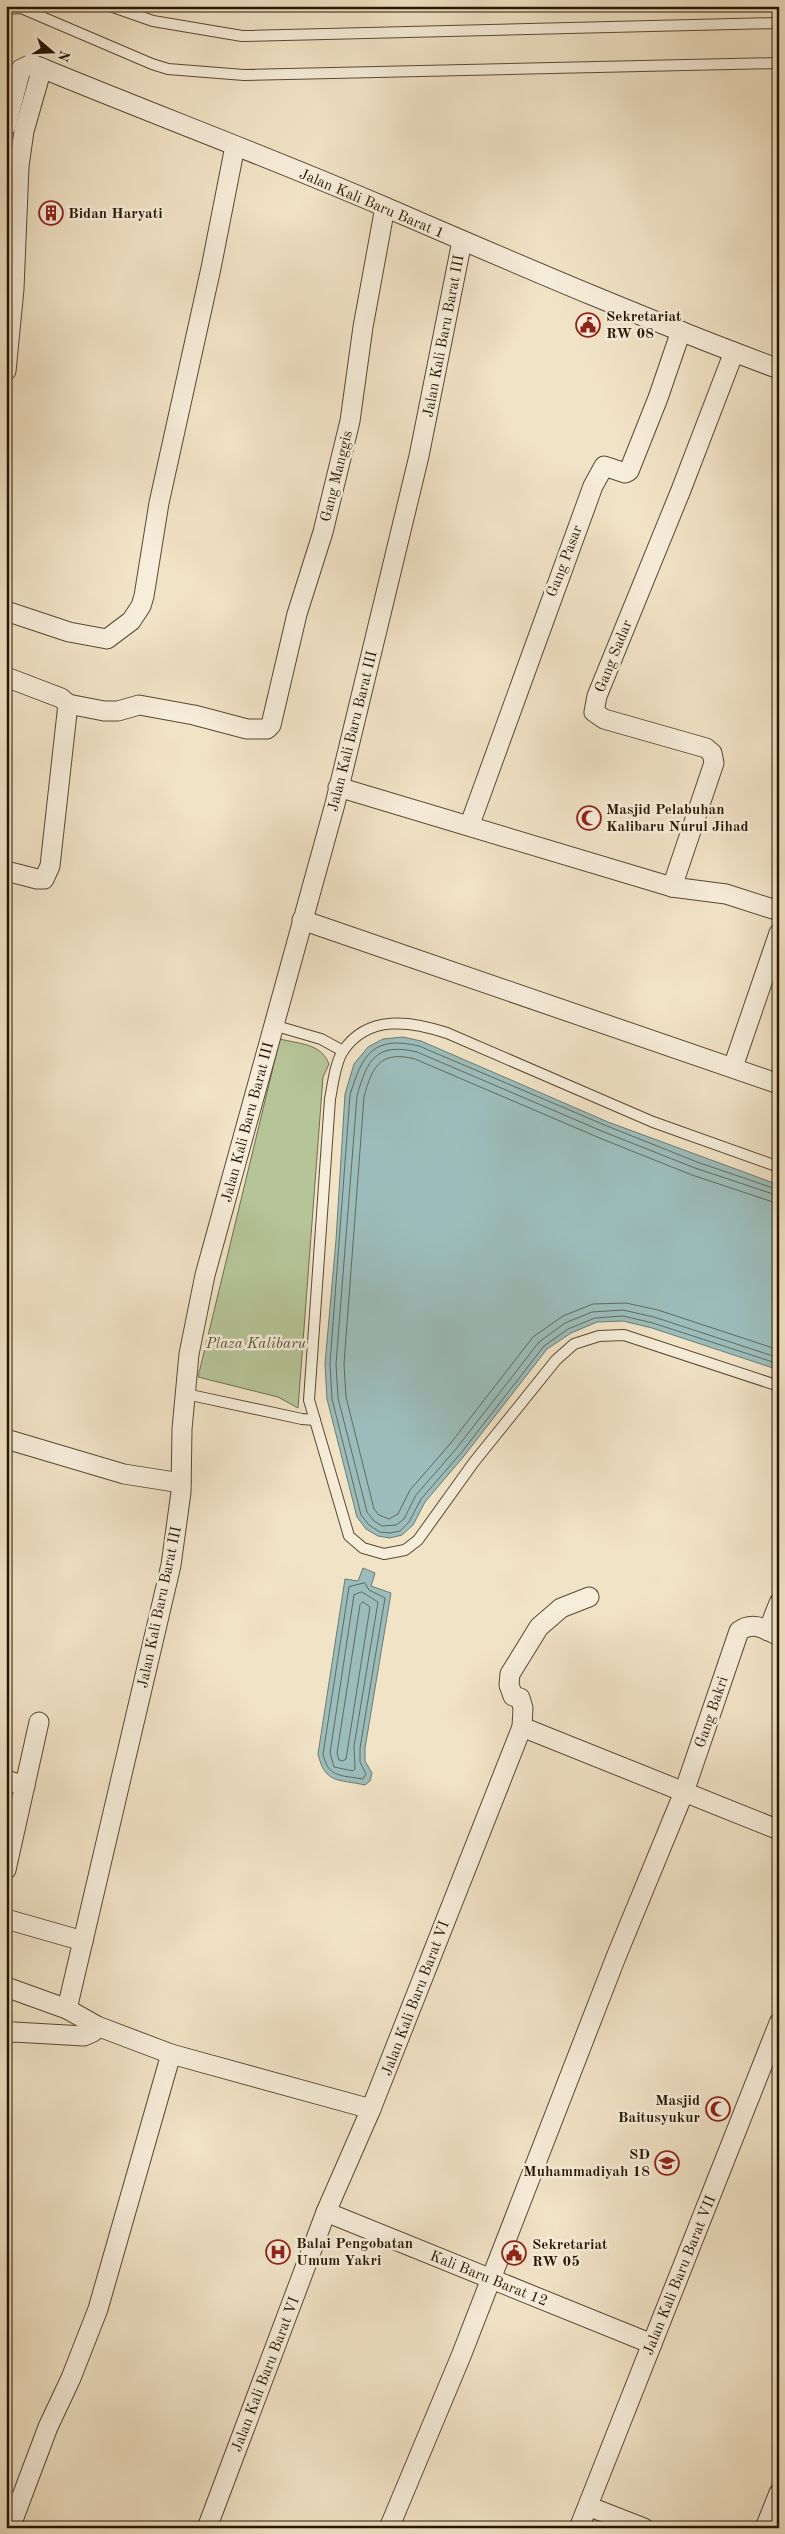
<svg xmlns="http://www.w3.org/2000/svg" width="785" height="2534" font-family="'Old Standard TT',serif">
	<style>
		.green { fill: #b6c598; stroke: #6e6e4c }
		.water { fill: #9cbdbb; stroke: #6d7a71 }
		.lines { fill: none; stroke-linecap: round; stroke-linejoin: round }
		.shore { stroke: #616a5e; stroke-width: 1 }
		.service-casing { stroke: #594932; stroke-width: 12 }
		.minor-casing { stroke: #594932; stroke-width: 21 }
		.service { stroke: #f6edda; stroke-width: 10 }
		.minor { stroke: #f6edda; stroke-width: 19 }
		.labels { text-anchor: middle; stroke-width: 5; stroke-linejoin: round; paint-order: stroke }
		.street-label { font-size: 15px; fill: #261601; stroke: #f6edda }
		.poi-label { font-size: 15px; font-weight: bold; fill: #261601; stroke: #f6edda; text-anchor: start }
		.park-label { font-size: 15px; font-style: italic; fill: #585336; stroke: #f6edda }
	</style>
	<rect width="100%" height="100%" fill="#f1e3c6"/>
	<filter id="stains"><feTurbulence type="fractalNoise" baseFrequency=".004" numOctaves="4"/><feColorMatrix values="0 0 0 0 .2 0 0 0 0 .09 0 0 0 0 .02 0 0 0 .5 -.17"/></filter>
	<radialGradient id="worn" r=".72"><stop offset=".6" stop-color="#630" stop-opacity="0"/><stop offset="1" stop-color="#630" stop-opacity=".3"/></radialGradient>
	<!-- green -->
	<path class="green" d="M280,1039C299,1044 321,1043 329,1064L323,1077L298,1408L278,1397L198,1377Z"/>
	<!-- water -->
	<g class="water">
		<polygon points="403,1037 421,1041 608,1122 779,1185 779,1370 652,1328 623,1321 597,1322 571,1333 547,1349 464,1456 425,1502 413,1525 402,1535 390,1538 378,1536 366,1529 357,1517 327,1399 325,1364 336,1240 345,1094 354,1064 368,1047 383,1039"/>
		<path d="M363,1568L375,1573L371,1586L391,1593L365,1748V1761L372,1773L370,1781L365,1785C338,1779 325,1784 318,1754L345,1579L358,1581Z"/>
	</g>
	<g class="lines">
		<!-- shore -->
		<g class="shore">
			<path d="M779,1190L697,1162L607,1126L419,1046C373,1035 362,1055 350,1095L330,1364L332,1399L361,1515L369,1525L380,1532L390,1533L400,1531L409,1522L421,1499L461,1453L544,1346L568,1329L595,1318L623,1316L653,1323L779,1364"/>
			<path d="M779,1196L695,1168L604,1132L417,1052C376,1042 367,1060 357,1096L336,1364L338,1398L367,1512L374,1521L382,1526L396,1525L404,1519L416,1495L456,1449L539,1342L565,1323L592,1312L623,1310L654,1317L779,1358"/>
			<path d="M779,1204L692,1175L602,1139L415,1059C380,1050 372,1067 364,1097L344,1364L346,1397L374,1509L379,1515L389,1519L398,1514L410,1490L450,1444L533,1337L563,1316L593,1304L626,1303L658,1310L779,1350"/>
			<path d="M365,1583L369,1590L385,1598L360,1748V1762L366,1774L363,1779C341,1775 328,1778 323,1754L349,1587Z"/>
			<polygon points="362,1592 378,1602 354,1746 355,1769 353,1771 334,1767 330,1753 354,1595"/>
			<polygon points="363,1602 370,1607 346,1759 343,1761 339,1760 337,1753 360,1605"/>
		</g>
		<!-- service casing -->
		<g class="service-casing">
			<g id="service">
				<polyline points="110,6 153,21 242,36 779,23"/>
				<polyline points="6,9 21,8 152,64 168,69 244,75 779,63"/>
				<polyline points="273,1025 321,1039 343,1051"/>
				<path d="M779,1167L653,1122L447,1033C411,1021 368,1014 343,1051C335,1063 333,1084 330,1099L309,1400L349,1536L363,1548L384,1554L405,1550L418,1540L474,1462L556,1360L574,1344L599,1336L624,1335L779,1386"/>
				<polyline points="186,1394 302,1419 315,1420"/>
			</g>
		</g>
		<!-- minor casing -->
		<g class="minor-casing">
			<g id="minor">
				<path d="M6,126L21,69L32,64C150,113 269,157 385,207C515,263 646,320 779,369"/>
				<polyline points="6,371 14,289 19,166 24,131 42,68"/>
				<polyline points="6,611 69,632 107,639 131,621 141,606 144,596 159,503 211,268 235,146"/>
				<polyline points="6,677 61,698 68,704 50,866 44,879 37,879 6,871"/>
				<polyline points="68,704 104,711 118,711 139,705 194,715 247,729 267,729 271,725 297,614 323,532 350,421 363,327 385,207"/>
				<polyline points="338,787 672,887 726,894 779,911"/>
				<polyline points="470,824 593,486 604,466 625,473 629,471 658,398 681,331"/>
				<polyline points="672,887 714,763 712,753 706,748 604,719 594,712 597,696 681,490 734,352"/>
				<polyline points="302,920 779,1084"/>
				<polyline points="733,1067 779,933"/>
				<polyline points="6,1439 124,1474 181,1483"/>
				<polyline points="768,1631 779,1603"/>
				<polyline points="522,1727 779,1830"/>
				<polyline points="6,1780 25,1786"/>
				<polyline points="6,1870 39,1722"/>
				<polyline points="6,1919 83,1941"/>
				<polyline points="6,1987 67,2009 97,2026 171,2054 371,2109"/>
				<polyline points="67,2009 171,1565 181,1492 182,1429 189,1354 205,1275 335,804 419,456 462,241"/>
				<polyline points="6,2034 14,2032 84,2036 93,2032 97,2026"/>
				<polyline points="326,2212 652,2344"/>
				<polyline points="598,2510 644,2528"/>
				<polyline points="10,2528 48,2427 71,2378 98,2309 171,2054"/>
				<polyline points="207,2528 326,2212 371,2109 522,1727 523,1708 520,1698 513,1696 509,1685 510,1674 539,1627 561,1608 589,1597"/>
				<path d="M389,2528L461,2356L616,1957L684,1792L739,1631C753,1621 765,1629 779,1636"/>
				<polyline points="579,2528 779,2023"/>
				<polyline points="765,2528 779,2493"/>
			</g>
		</g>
		<!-- service -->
		<use href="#service" class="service"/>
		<!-- minor -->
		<use href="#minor" class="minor"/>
	</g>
	<!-- icons -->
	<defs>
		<g id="building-ring" transform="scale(1.25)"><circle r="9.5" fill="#f6edda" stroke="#8f2418" stroke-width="1.5"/><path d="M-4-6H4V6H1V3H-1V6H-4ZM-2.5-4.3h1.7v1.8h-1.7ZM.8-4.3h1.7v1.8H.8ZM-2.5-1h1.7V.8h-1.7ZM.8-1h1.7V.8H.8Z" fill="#8f2418"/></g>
		<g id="civic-ring" transform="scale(1.25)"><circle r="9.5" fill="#f6edda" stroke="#8f2418" stroke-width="1.5"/><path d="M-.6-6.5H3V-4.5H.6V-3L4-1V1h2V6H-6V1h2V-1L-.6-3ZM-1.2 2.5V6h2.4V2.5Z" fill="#8f2418"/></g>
		<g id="mosque-ring" transform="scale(1.25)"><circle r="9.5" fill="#f6edda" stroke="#8f2418" stroke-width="1.5"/><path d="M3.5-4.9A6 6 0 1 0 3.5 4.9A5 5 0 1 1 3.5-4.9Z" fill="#8f2418"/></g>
		<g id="school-ring" transform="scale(1.25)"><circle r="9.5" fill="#f6edda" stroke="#8f2418" stroke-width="1.5"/><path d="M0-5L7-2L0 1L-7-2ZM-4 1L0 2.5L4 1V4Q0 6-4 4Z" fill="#8f2418"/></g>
		<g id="hospital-ring" transform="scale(1.25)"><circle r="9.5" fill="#f6edda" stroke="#8f2418" stroke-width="1.5"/><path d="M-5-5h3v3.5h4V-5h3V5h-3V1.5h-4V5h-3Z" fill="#8f2418"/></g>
	</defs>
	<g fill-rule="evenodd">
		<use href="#building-ring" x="51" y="213"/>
		<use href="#civic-ring" x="588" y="325"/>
		<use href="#mosque-ring" x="589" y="818"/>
		<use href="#mosque-ring" x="718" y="2109"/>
		<use href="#school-ring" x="667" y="2163"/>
		<use href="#hospital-ring" x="278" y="2252"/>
		<use href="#civic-ring" x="514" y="2253"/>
	</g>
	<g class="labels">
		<!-- street labels -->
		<g class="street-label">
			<text transform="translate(372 203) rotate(23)" y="5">Jalan Kali Baru Barat 1</text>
			<text transform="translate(443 336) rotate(-79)" y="5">Jalan Kali Baru Barat III</text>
			<text transform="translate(336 476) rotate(-76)" y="5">Gang Manggis</text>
			<text transform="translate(564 561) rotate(-69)" y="5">Gang Pasar</text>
			<text transform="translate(613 656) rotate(-68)" y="5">Gang Sadar</text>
			<text transform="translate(352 731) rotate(-76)" y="5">Jalan Kali Baru Barat III</text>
			<text transform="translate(247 1122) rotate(-75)" y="5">Jalan Kali Baru Barat III</text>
			<text transform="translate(159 1607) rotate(-78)" y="5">Jalan Kali Baru Barat III</text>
			<text transform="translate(711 1712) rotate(-71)" y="5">Gang Bakri</text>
			<text transform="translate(415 1998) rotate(-69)" y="5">Jalan Kali Baru Barat VI</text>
			<text transform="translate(679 2275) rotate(-68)" y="5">Jalan Kali Baru Barat VII</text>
			<text transform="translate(489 2278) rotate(22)" y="5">Kali Baru Barat 12</text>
			<text transform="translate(265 2374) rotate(-69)" y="5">Jalan Kali Baru Barat VI</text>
		</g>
		<!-- poi labels -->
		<g class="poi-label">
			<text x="68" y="218">Bidan Haryati</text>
			<text x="606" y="321">Sekretariat<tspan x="606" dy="17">RW 08</tspan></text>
			<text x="606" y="814">Masjid Pelabuhan<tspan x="606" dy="17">Kalibaru Nurul Jihad</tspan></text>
			<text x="700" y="2105" text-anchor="end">Masjid<tspan x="700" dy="17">Baitusyukur</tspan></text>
			<text x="650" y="2159" text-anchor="end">SD<tspan x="650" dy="17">Muhammadiyah 18</tspan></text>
			<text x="296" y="2248">Balai Pengobatan<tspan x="296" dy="17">Umum Yakri</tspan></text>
			<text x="532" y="2249">Sekretariat<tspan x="532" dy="17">RW 05</tspan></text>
		</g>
		<!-- park labels -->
		<g class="park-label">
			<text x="256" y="1348">Plaza Kalibaru</text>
		</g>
	</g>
	<!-- margin -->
	<rect width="785" height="2534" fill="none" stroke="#f1e3c6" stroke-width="25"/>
	<rect x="8" y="8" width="770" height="2519" fill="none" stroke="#261601" stroke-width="2.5"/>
	<rect x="12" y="12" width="760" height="2509" fill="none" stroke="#261601"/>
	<!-- north arrow -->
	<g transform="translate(52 52) rotate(109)" stroke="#f6edda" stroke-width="4" paint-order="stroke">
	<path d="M0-4L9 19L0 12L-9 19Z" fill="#261601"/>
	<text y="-8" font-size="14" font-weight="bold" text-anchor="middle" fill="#261601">N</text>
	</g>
	<rect width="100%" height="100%" filter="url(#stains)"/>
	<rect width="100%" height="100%" fill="url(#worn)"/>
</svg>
